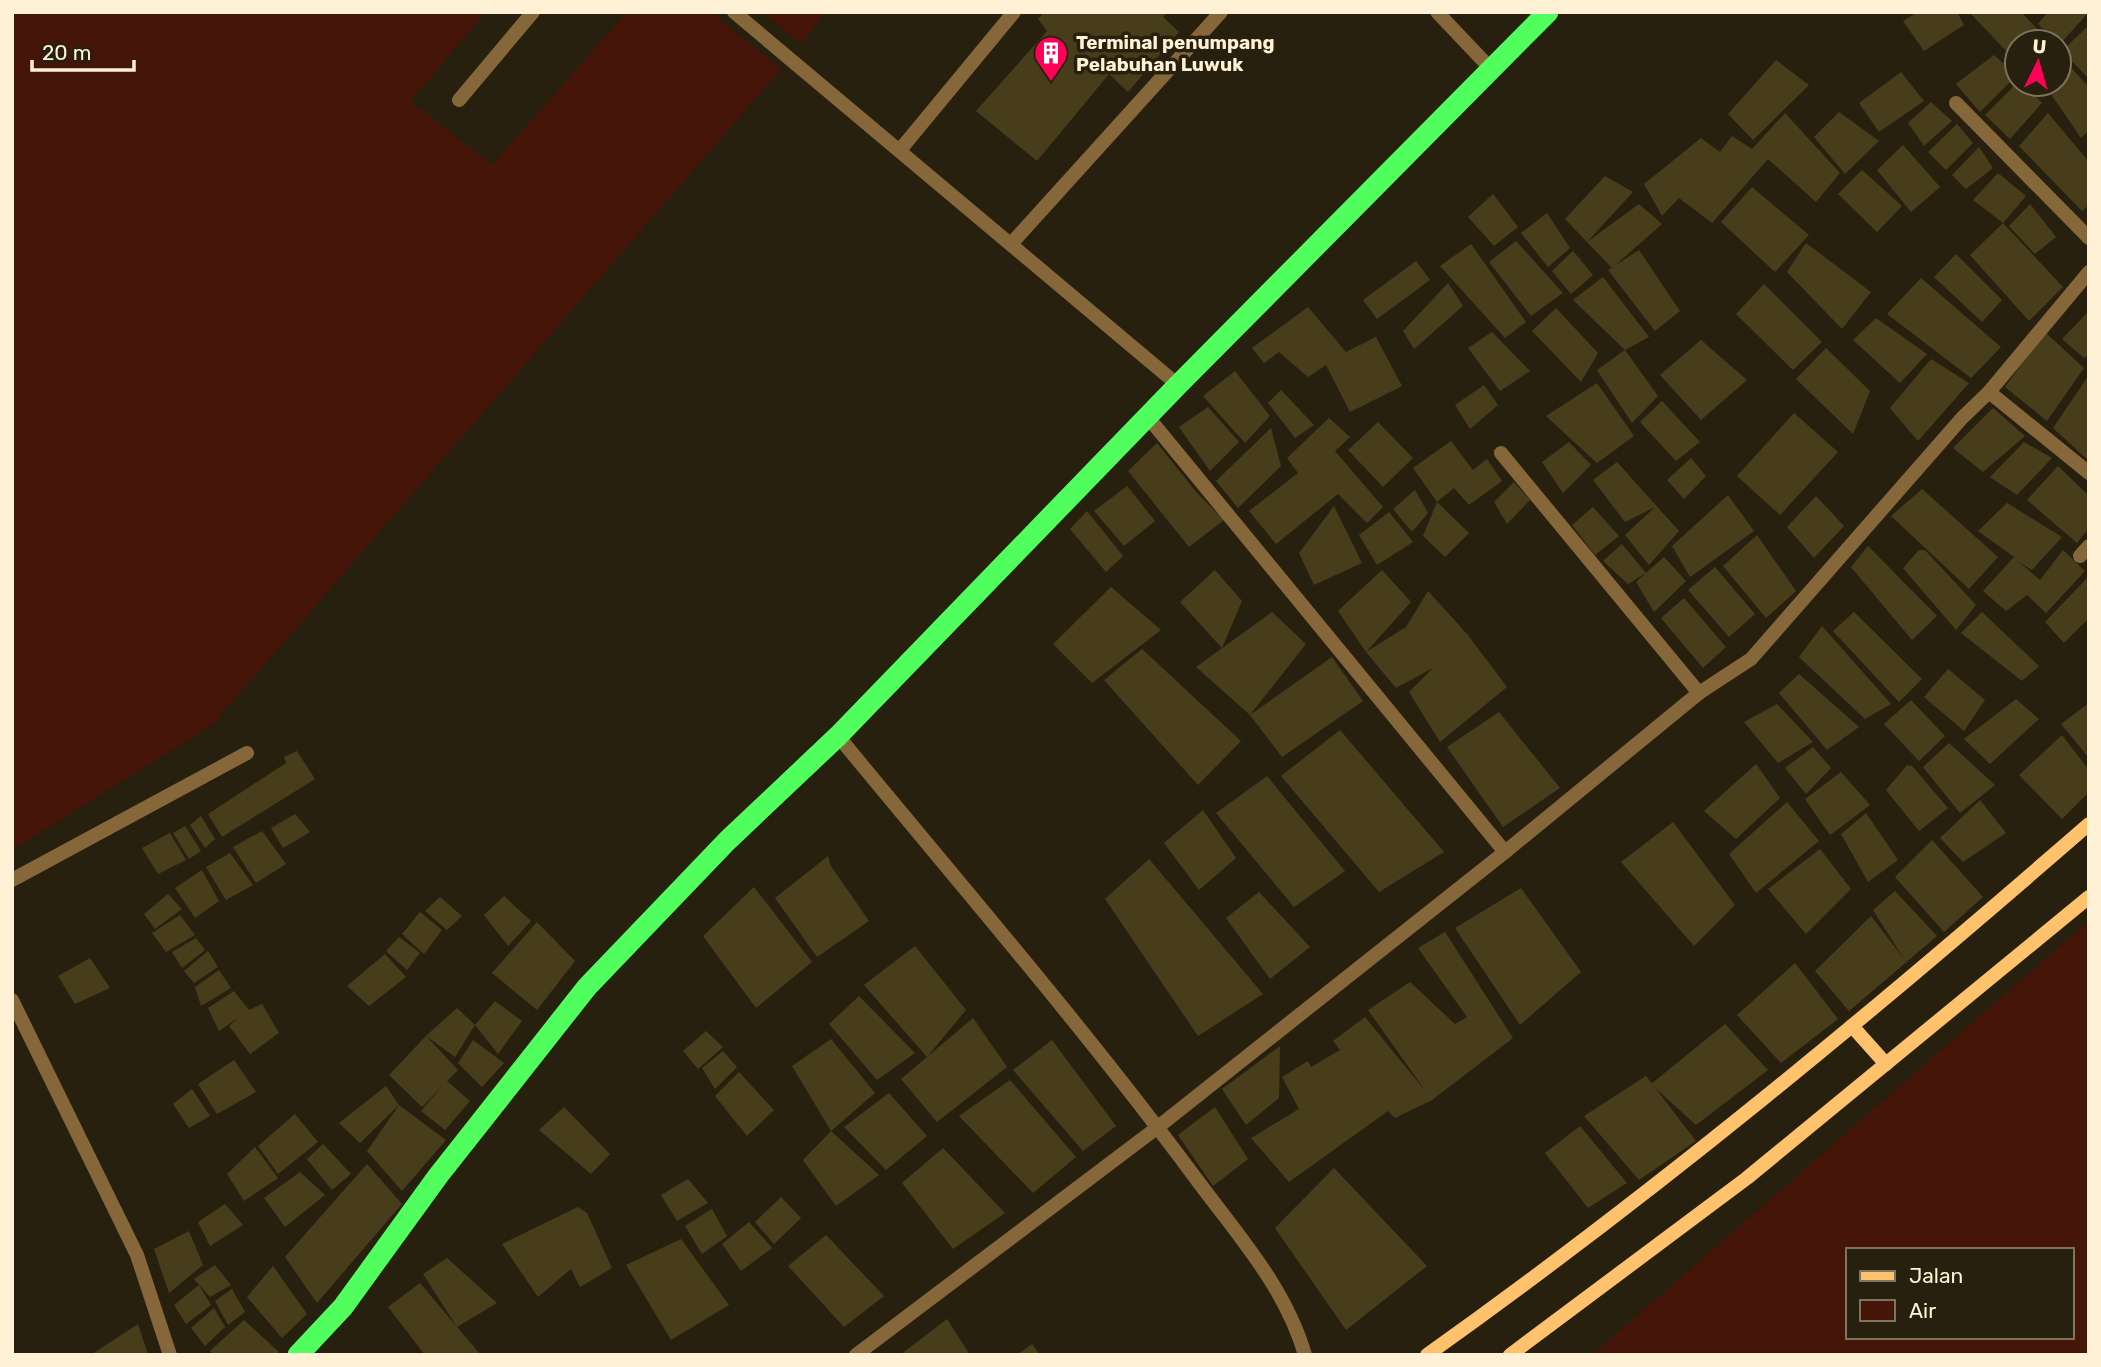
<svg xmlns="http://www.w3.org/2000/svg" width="2101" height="1367" font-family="Rubik,sans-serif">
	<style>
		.water { fill: #45150a; fill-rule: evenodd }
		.pier { fill: #27200f }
		.building { fill: #483d1b }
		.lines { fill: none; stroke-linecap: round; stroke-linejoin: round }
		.lane { stroke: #86673a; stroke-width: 14 }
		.street { stroke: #86673a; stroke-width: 14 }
		.secondary { stroke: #ffc26c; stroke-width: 14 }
		.highway { stroke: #50ff5e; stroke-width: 21 }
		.labels { text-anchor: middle; stroke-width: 7; stroke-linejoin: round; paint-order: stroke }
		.poi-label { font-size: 19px; font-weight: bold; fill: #fff1d5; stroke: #27200f; text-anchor: start }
	</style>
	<rect width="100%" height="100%" fill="#27200f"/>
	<!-- water -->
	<g class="water">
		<polygon points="12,12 826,12 781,69 212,725 12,850"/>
		<path d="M2089,921V1355H1592ZM1847,1250H2071V1337H1847Z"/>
	</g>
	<!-- pier -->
	<g class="pier">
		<polygon points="486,12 627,12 492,165 410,101"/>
		<polygon points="711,12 762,12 801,44 781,69"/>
	</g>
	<!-- building -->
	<g class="building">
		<polygon points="1044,12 1167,12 1163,17 1179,32 1128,92 1109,74 1037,161 976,111 1047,31 1038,19"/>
		<polygon points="1918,12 1957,12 1964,25 1924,51 1903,21"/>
		<polygon points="1969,12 2021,12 2043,35 2035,42 2017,42 2015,60"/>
		<polygon points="2048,12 2089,12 2059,45 2038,24"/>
		<polygon points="2089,25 2089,79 2062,51"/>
		<polygon points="1994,55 2017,75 1980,112 1956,84"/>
		<polygon points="2059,55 2089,87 2089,130 2081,138 2044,84 2059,84"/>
		<polygon points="1776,60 1809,85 1753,140 1728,114"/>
		<polygon points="1901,72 1924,101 1879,132 1859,103"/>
		<polygon points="2016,84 2024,84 2042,103 2010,139 1985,115"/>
		<polygon points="1931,102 1952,121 1924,146 1908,123"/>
		<polygon points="1839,112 1879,141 1845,174 1814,137"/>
		<polygon points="1785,113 1840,173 1816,202 1768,159 1712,223 1679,198 1662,216 1644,184 1701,138 1720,152 1732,136 1752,149"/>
		<polygon points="2048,113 2089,162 2089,205 2082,211 2019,146"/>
		<polygon points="1957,124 1973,143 1946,170 1928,152"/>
		<polygon points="1903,145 1940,187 1911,212 1877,170"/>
		<polygon points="1979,147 1993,168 1966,189 1952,175"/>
		<polygon points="1862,170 1902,206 1877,232 1838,194"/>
		<polygon points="1998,173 2026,196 2003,223 1973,200"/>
		<polygon points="1605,176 1633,192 1587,242 1565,219"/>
		<polygon points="1752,187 1809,235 1775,272 1721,222"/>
		<polygon points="1493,194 1518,227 1494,246 1468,217"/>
		<polygon points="1639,204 1662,224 1612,268 1587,242"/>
		<polygon points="2030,204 2056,237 2035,254 2009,226"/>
		<polygon points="1547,213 1570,248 1548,267 1521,233"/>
		<polygon points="2003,223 2063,287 2029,321 1970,255"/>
		<polygon points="1516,241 1563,293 1531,316 1489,262"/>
		<polygon points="1806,243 1871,292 1842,329 1787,272"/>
		<polygon points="1471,244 1526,322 1505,338 1440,266"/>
		<polygon points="1639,250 1680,311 1655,331 1608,270"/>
		<polygon points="1573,251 1593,275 1571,294 1552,271"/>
		<polygon points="1956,254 2002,300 1982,322 1934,277"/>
		<polygon points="1416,261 1430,280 1377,319 1363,300"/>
		<polygon points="1603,277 1649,337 1625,350 1658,396 1632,423 1597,370 1625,350 1573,300"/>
		<polygon points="1921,278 2001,347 1971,378 1887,314"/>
		<polygon points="1448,283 1463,306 1414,349 1403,331"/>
		<polygon points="1764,284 1822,342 1793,370 1736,314"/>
		<polygon points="1308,307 1346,352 1376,337 1402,386 1350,412 1326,365 1308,377 1279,352 1264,363 1252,348"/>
		<polygon points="1556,308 1598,353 1581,382 1532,331"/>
		<polygon points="2089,311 2089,354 2084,358 2062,339"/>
		<polygon points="1876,318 1927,354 1900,383 1853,340"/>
		<polygon points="1492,332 1530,371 1500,391 1468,348"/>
		<polygon points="2045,332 2084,368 2047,421 2005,387"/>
		<polygon points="1701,340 1747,380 1701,420 1660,375"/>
		<polygon points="1826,348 1870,391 1853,434 1796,379"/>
		<polygon points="1931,359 1969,383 1918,441 1890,408"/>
		<polygon points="1235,371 1270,416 1245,443 1203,396"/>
		<polygon points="2089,375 2089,461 2053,428"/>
		<polygon points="1597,383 1634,436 1597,463 1546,416"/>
		<polygon points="1484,385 1498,405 1470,429 1455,405"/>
		<polygon points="1281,390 1314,425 1295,438 1268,403"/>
		<polygon points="1662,401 1700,442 1676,461 1640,422"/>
		<polygon points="1208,407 1239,442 1210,471 1179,427"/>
		<polygon points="1993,408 2025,436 1983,472 1953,448"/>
		<polygon points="1794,413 1838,452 1780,515 1737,476"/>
		<polygon points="1329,418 1350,437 1335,451 1383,507 1367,523 1338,494 1276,544 1249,511 1298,473 1287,458"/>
		<polygon points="1378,422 1413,458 1383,487 1348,450"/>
		<polygon points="1271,428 1281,466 1238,508 1216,481"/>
		<polygon points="1451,441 1473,470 1487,459 1502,481 1469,505 1454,488 1437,502 1413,468"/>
		<polygon points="1569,442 1591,465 1563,493 1542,462"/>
		<polygon points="2024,442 2052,458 2017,495 1990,477"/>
		<polygon points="1157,443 1197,493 1224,520 1189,547 1128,471"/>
		<polygon points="1691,458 1706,476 1684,499 1667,480"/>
		<polygon points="1617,462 1679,531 1649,565 1625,535 1655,507 1625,522 1593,480"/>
		<polygon points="2058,466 2089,496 2089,528 2077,543 2027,500"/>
		<polygon points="1514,482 1530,500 1507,524 1494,502"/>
		<polygon points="1127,486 1155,521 1124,546 1094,511"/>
		<polygon points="1922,489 1998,557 1969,589 1891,516"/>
		<polygon points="1415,490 1428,513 1412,532 1393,509"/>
		<polygon points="1728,495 1754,531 1690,577 1672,546"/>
		<polygon points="1816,496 1844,526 1814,558 1787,527"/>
		<polygon points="1437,502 1469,533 1445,557 1423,536"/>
		<polygon points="2007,503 2062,537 2032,570 2019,562 2040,580 2063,550 2085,571 2046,613 2027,595 2006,611 1983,591 2014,557 1978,531"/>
		<polygon points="1334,506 1362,563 1314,585 1299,553"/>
		<polygon points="1593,507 1619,536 1595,555 1572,525"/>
		<polygon points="1087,511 1123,556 1106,572 1070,529"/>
		<polygon points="1389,512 1413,542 1377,565 1359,535"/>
		<polygon points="1757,535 1796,591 1766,618 1723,566"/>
		<polygon points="1622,544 1646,573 1664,557 1686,581 1654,612 1636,582 1646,573 1628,584 1603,561"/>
		<polygon points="1868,546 1937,616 1912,640 1851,567"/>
		<polygon points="1919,550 1925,550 1976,605 1956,630 1903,568"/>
		<polygon points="1715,567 1755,614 1729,637 1688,590"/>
		<polygon points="1215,570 1242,601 1222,648 1180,602"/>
		<polygon points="1382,570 1411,602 1366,652 1406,627 1428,591 1467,634 1507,687 1440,742 1409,692 1433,668 1396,688 1366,652 1338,611"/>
		<polygon points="2089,576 2089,618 2064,643 2045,622"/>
		<polygon points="1111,587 1161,630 1092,683 1053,644"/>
		<polygon points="1684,598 1726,647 1703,668 1661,618"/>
		<polygon points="1272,612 1306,644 1250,715 1196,667"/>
		<polygon points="1854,612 1922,679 1899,702 1833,631"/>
		<polygon points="1982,612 2039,666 2022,681 1961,633"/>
		<polygon points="1822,626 1891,704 1865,719 1799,657"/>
		<polygon points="1142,649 1241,741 1198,785 1104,680"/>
		<polygon points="1332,657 1363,701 1282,757 1250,715"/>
		<polygon points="1948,669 1985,700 1964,731 1924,697"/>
		<polygon points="1799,674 1859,727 1827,750 1779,693"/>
		<polygon points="2016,699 2039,719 1990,764 1964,739"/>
		<polygon points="1911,700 1945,736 1919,761 1884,724"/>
		<polygon points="2089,703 2089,758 2061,724"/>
		<polygon points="1777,704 1813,742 1778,763 1744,722"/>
		<polygon points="1499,712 1560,788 1503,827 1447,747"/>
		<polygon points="1340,730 1444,852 1379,892 1281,776"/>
		<polygon points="2062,735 2089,770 2089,792 2062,819 2019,775"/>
		<polygon points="1949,743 1995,785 1960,813 1923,767"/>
		<polygon points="1813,747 1831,768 1806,794 1785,768"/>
		<polygon points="297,751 315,779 222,837 208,814 286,763 284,757"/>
		<polygon points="1756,764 1780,798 1736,839 1704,811"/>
		<polygon points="1907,765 1912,766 1948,808 1919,831 1886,790"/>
		<polygon points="1841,772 1870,805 1830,835 1805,799"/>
		<polygon points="1267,776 1345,871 1294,907 1216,813"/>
		<polygon points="1980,800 2006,833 1963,862 1940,838"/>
		<polygon points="1787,802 1819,841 1756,893 1729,854"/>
		<polygon points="1203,810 1236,858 1199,890 1164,843"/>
		<polygon points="1866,813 1898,860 1868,882 1841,834"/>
		<polygon points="295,814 310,832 283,848 271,828"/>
		<polygon points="201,816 215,839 205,848 190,825"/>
		<polygon points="1673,822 1735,905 1694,946 1621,862"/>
		<polygon points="185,826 201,851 189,859 173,833"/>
		<polygon points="262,831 286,864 256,883 233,847"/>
		<polygon points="170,833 186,860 158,874 142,848"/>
		<polygon points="1932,840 1983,897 1944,932 1895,877"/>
		<polygon points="1820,849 1851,889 1806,934 1768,889"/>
		<polygon points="230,853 253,885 226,900 206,867"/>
		<polygon points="828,856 831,866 869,921 817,957 775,898"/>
		<polygon points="1149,859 1263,994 1198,1036 1105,899"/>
		<polygon points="202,870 219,901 195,918 175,888"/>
		<polygon points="754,887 812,962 756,1008 703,936"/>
		<polygon points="1521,888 1581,972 1520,1025 1455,928"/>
		<polygon points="1895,891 1937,936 1849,1011 1815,971 1871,916 1904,959 1873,910"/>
		<polygon points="1259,892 1310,947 1270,979 1226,918"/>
		<polygon points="168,894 182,909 155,929 144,914"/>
		<polygon points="504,896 531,921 508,946 484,915"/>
		<polygon points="440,897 462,916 447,930 425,911"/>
		<polygon points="420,912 442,930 424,954 402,934"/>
		<polygon points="180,915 195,935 166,952 152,933"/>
		<polygon points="537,922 575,961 537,1010 492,973"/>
		<polygon points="1445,932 1513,1038 1432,1100 1395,1118 1388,1111 1289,1182 1251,1138 1299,1109 1282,1077 1308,1061 1311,1067 1340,1050 1333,1041 1365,1017 1427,1093 1368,1010 1410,982 1455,1024 1467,1017 1418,948"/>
		<polygon points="399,937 420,953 407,970 386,951"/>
		<polygon points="196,938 205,950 182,968 172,952"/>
		<polygon points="915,946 966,1010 927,1057 864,985"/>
		<polygon points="208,951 218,967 194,983 184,971"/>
		<polygon points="385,954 406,977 369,1006 347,986"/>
		<polygon points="90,958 110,988 75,1004 58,976"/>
		<polygon points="1795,963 1838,1019 1781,1063 1737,1015"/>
		<polygon points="219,970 231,988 201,1006 195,987"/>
		<polygon points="234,991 249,1010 262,1004 279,1033 250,1054 229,1026 239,1017 219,1031 208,1008"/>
		<polygon points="859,996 915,1053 877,1080 829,1024"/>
		<polygon points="495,1001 522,1021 498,1054 475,1025"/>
		<polygon points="457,1008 475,1025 455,1057 426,1036"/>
		<polygon points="973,1018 1007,1067 937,1122 901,1079"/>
		<polygon points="1725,1024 1768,1070 1696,1125 1651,1084"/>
		<polygon points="706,1031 723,1047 698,1069 683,1051"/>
		<polygon points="426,1036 458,1070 447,1081 470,1101 445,1130 421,1111 442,1086 422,1107 389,1075"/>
		<polygon points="831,1039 875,1093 831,1131 792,1066"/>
		<polygon points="473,1040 504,1063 482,1087 458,1063"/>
		<polygon points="1052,1040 1116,1126 1083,1151 1013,1070"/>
		<polygon points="1280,1046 1279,1098 1246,1125 1222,1089"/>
		<polygon points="723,1051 737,1067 715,1089 702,1068"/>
		<polygon points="234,1060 256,1092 217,1114 198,1084"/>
		<polygon points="739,1072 774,1110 747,1136 715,1096"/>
		<polygon points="1646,1076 1696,1141 1639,1180 1584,1116"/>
		<polygon points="1010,1080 1076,1157 1033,1193 959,1116"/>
		<polygon points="386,1086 399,1105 446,1140 402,1191 367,1151 399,1105 360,1143 339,1123"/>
		<polygon points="192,1089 210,1116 189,1128 173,1104"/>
		<polygon points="889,1093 927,1136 886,1170 844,1127"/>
		<polygon points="564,1107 610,1154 591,1174 539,1130"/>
		<polygon points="1215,1107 1248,1159 1213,1186 1178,1135"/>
		<polygon points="295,1114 318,1142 278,1174 258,1146"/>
		<polygon points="1580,1126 1627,1183 1588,1208 1545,1153"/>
		<polygon points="831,1131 879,1175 836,1206 803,1160"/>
		<polygon points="323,1144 351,1174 332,1190 307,1159"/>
		<polygon points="255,1147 278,1178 244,1201 227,1174"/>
		<polygon points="943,1148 1005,1213 953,1249 902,1183"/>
		<polygon points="367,1164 402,1204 317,1303 285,1257"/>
		<polygon points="1334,1168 1427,1266 1346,1330 1275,1228"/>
		<polygon points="300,1172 325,1195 285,1227 264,1198"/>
		<polygon points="688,1179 708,1203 677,1221 661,1195"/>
		<polygon points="781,1197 801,1218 774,1244 755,1222"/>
		<polygon points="225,1204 243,1225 210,1246 198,1222"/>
		<polygon points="578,1207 587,1213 612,1268 580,1287 571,1269 538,1297 502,1244"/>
		<polygon points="712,1209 727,1236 702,1254 685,1226"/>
		<polygon points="749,1222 772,1248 741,1271 722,1244"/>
		<polygon points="189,1231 203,1265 169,1293 154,1249"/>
		<polygon points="826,1235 884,1296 844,1327 788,1266"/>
		<polygon points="681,1239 729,1305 671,1340 626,1265"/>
		<polygon points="447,1258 497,1303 457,1327 481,1355 425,1355 388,1307 420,1283 457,1327 423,1274"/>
		<polygon points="215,1265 231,1285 210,1297 194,1279"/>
		<polygon points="273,1266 307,1314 282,1338 247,1297"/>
		<polygon points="199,1285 211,1305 186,1324 174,1305"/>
		<polygon points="232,1289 245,1312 228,1325 215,1301"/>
		<polygon points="214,1308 225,1327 205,1346 191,1328"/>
		<polygon points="947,1319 970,1355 900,1355"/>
		<polygon points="244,1320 279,1352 275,1355 213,1355 210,1351"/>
		<polygon points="138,1324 148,1355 91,1355"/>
		<polygon points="1032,1344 1040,1355 1017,1355"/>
	</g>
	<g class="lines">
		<!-- lane -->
		<g class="lane">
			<polyline points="734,12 1178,385"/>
			<polyline points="1437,12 1492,70"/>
			<polyline points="459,100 533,12"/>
			<polyline points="1956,103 2089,238"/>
			<polyline points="900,150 1014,12"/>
			<polyline points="1011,244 1221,12"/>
		</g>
		<!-- street -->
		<g class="street">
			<polyline points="1989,392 2089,473"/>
			<polyline points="1147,416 1505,852"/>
			<polyline points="1501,453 1699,693"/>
			<polyline points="2080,556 2089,546"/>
			<path d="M838,736C958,882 1082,1025 1194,1176C1236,1233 1285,1286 1305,1355"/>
			<polyline points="12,880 247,753"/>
			<polyline points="12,1000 137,1255 170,1355"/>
			<polyline points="856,1355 1158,1127 1505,852 1699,693 1751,659 1962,418 1989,392 2089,272"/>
		</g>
		<!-- secondary -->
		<g class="secondary">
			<polyline points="1852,1026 1886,1064"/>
			<path d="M1427,1355C1659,1190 1874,1011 2089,824"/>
			<polyline points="1510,1355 1747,1178 2089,897"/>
		</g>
		<!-- highway -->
		<polyline class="highway" points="298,1355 343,1307 438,1176 587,987 727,841 838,736 1178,385 1548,12"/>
	</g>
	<!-- icons -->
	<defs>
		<g id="building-pin" transform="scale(1.75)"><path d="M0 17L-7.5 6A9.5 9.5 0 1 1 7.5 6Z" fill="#ff0157" stroke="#27200f"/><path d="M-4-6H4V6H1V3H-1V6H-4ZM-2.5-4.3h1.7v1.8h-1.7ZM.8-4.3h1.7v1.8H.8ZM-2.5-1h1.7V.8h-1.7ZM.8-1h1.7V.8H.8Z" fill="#fff"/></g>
	</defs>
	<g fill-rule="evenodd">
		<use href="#building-pin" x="1051" y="53"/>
	</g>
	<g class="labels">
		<!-- poi labels -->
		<g class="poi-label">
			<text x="1076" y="49">Terminal penumpang<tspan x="1076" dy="22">Pelabuhan Luwuk</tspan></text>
		</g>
	</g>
	<!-- border -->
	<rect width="2101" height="1367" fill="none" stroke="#fff1d5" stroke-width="28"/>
	<!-- legend -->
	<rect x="1846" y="1248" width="228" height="91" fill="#27200f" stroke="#7d745e" stroke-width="2"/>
	<rect x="1860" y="1271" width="35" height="10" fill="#ffc26c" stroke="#7d745e" stroke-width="2"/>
	<text x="1909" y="1283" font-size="21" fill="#fff1d5">Jalan</text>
	<rect x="1860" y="1300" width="35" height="21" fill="#45150a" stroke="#7d745e" stroke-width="2"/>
	<text x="1909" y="1318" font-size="21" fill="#fff1d5">Air</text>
	<!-- north arrow -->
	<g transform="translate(2038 63) rotate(5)"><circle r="33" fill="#27200f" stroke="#7d745e" stroke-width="2"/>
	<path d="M0-5L12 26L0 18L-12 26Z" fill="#ff0157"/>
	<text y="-10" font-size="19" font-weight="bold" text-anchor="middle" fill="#fff1d5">U</text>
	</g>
	<!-- scale -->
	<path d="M32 60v10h102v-10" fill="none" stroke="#fff1d5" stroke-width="3.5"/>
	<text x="42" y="60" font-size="21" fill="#fff1d5" stroke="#27200f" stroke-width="5" paint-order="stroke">20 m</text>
</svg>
